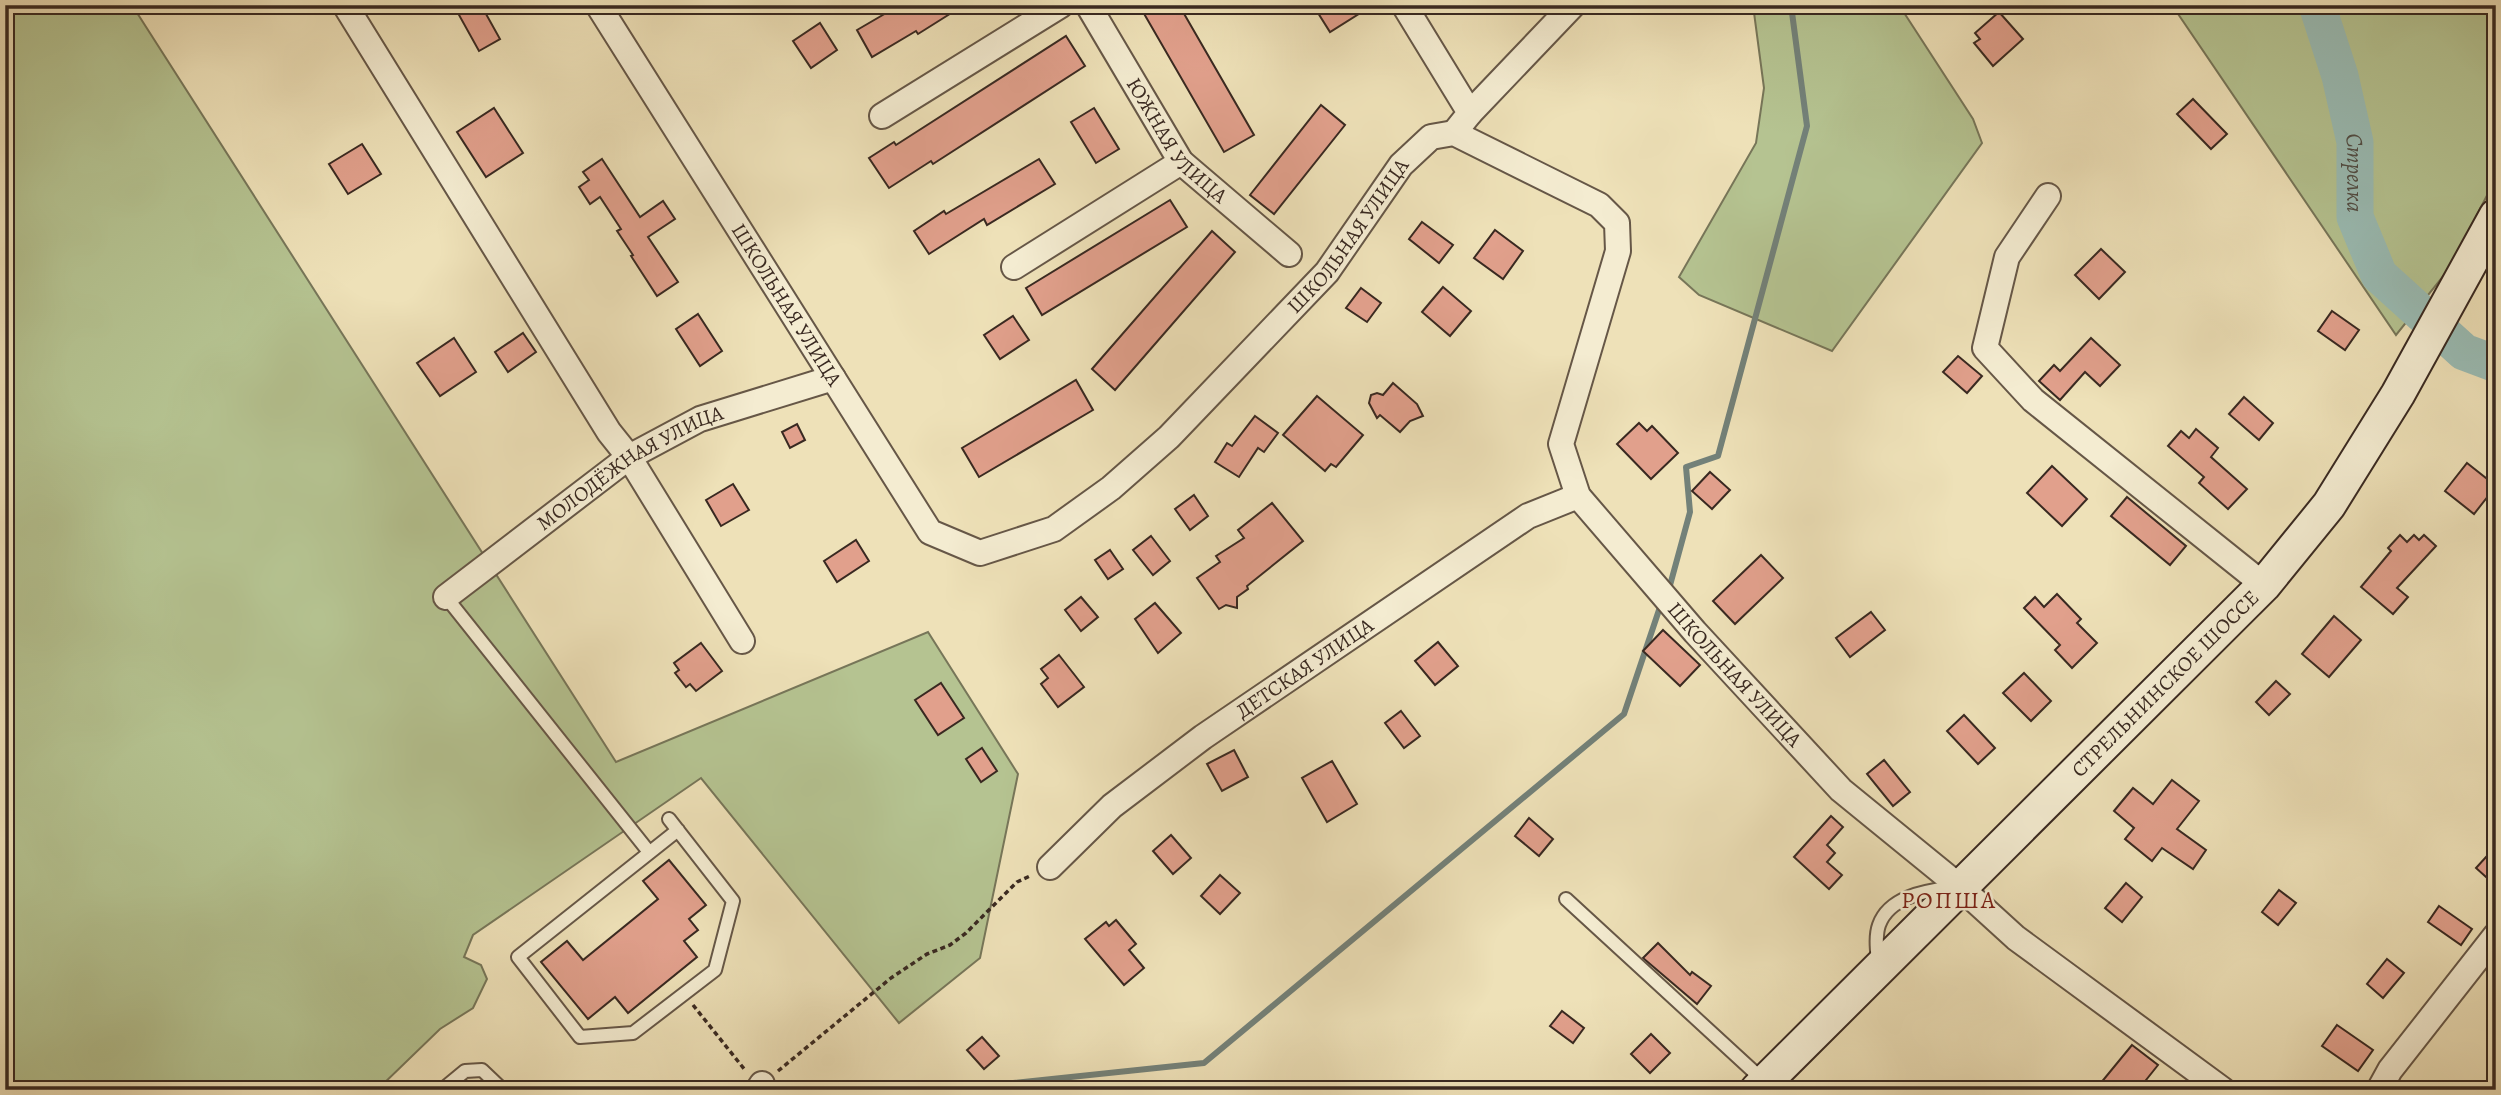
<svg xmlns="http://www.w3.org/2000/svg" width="2501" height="1095" viewBox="0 0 2501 1095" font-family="Alegreya,serif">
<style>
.green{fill:#b5c391;stroke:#777659;stroke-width:2}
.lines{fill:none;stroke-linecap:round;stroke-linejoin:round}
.stream{stroke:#738179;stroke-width:6}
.river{stroke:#9abcb4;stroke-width:37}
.building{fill:#e1a08c;stroke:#392921;stroke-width:2}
.service-casing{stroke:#665747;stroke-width:16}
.minor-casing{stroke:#665747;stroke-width:28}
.secondary-casing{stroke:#392921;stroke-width:37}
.path{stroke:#392921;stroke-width:3.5;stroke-dasharray:5 3.5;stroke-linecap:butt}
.service{stroke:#f4ecd1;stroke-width:12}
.minor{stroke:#f4ecd1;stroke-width:24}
.secondary{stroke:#f4ecd1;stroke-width:33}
.labels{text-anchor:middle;stroke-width:5;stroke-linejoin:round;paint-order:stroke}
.street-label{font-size:21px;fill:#392921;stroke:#f4ecd1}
.water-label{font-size:23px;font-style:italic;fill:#514e46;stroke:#f4ecd1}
.quarter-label{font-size:24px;letter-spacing:2px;fill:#7a1f14;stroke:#f4ecd1}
</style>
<rect width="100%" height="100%" fill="#eee1b8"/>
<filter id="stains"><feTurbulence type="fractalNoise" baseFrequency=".00286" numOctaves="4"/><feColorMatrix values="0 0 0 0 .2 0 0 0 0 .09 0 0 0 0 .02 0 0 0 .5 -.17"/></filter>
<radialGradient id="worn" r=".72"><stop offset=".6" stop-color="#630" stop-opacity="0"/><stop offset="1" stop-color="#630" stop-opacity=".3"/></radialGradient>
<g class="green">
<polygon points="5,5 132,5 616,762 928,632 1018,774 980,958 899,1023 701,778 473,935 464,957 481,965 487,979 473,1008 440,1029 377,1090 5,1090"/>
<polygon points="1753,5 1899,5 1973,119 1982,143 1832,351 1699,295 1679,277 1756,143 1764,88"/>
<polygon points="2172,5 2496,5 2496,178 2449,269 2396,335"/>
</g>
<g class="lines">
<g class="stream">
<polyline points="1669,589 1690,512 1686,467 1718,456 1807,126 1791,5"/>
<polyline points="997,1090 1003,1084 1204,1063 1624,714 1660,607"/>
</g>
<path class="river" id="s1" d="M2317 5 2340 76 2355 142V217L2379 275 2464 352 2496 364"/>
</g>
<g class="building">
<polygon points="477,5 481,5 500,39 479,51 459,15"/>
<polygon points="900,5 964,5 918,34 916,31 872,57 857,30"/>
<polygon points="1139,5 1179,5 1254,135 1224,152"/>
<polygon points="1313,5 1373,5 1330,32"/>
<polygon points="1999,12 2023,39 1993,66 1974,43 1980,39 1975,33"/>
<polygon points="820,23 837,50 811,68 793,41"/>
<polygon points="1066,36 1085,66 933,164 931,161 889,188 869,158 894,142 896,145"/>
<polygon points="2193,99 2227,134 2211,149 2177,114"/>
<polygon points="1321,105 1345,125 1274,214 1250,195"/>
<polygon points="494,108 523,153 486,177 457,132"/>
<polygon points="1094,108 1119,149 1096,163 1071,122"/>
<polygon points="362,144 381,174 348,194 329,164"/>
<polygon points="602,159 640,217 663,201 675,219 648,237 678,282 657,296 631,256 633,255 617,231 621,229 600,197 590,204 579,187 589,180 583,172"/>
<polygon points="1039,159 1055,184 987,225 984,219 929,254 914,231 944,211 946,214"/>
<polygon points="1170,200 1187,227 1042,315 1026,288"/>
<polygon points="1422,222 1453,245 1439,263 1409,239"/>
<polygon points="1495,230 1523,251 1503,279 1474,258"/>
<polygon points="1212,231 1235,252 1115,390 1092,369"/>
<polygon points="2101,249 2125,272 2099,299 2075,275"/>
<polygon points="1443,287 1471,311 1450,336 1422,312"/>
<polygon points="1361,288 1381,303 1367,322 1346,308"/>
<polygon points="2332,311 2359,330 2345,350 2318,331"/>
<polygon points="698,314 722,351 700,366 676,329"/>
<polygon points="1013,316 1029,340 1000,359 984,335"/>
<polygon points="523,333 536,352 508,372 495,352"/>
<polygon points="454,338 476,372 440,396 417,363"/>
<polygon points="2091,338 2120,365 2100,386 2085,372 2060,400 2039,381 2054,365 2060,371"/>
<polygon points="1958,356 1982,376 1967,393 1943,372"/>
<polygon points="1076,380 1093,410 979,477 962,448"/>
<polygon points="1393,383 1417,404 1423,416 1410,421 1400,432 1380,415 1377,418 1369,403 1371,395 1377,393 1383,395"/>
<polygon points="1317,396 1363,435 1336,467 1331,464 1325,471 1283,435"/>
<polygon points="2244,397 2273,423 2259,440 2229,414"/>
<polygon points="1255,416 1278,433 1264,452 1258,448 1239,477 1215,462 1227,443 1232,446"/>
<polygon points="1639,423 1647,431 1652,426 1678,453 1651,479 1617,444"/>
<polygon points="797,424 805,440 790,448 782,432"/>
<polygon points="2196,429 2218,448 2211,457 2247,489 2228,509 2199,483 2204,477 2168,446 2181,431 2189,438"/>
<polygon points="2467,463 2496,486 2474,514 2445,491"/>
<polygon points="2052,466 2087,499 2062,526 2027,493"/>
<polygon points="1710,472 1730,490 1712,509 1692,491"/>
<polygon points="733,484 749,510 721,526 706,500"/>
<polygon points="1194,495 1208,516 1190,530 1175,509"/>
<polygon points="2127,497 2186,546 2170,565 2111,516"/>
<polygon points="1272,503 1303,541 1247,586 1248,589 1237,597 1237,608 1226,605 1219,609 1197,578 1220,562 1216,556 1244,538 1238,530"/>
<polygon points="2400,535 2407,542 2414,535 2419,540 2424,535 2436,546 2397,588 2408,597 2393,614 2361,587 2391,551 2388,548"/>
<polygon points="1151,536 1170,561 1153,575 1133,550"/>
<polygon points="856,540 869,561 837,582 824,561"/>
<polygon points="1110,550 1123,569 1108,579 1095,560"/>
<polygon points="1761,555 1783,578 1735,624 1713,601"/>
<polygon points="2057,594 2081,619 2077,623 2097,643 2072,668 2055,650 2060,645 2024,608 2035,597 2044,607"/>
<polygon points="1081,597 1098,617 1081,631 1065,610"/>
<polygon points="1155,603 1181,633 1158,653 1135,619"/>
<polygon points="1871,612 1885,630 1850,657 1836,638"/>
<polygon points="2334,616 2361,640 2329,677 2302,654"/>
<polygon points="1663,630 1700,665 1680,686 1643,651"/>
<polygon points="1438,642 1458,666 1435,685 1415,661"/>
<polygon points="701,643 722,671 696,691 690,684 686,687 675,673 679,670 674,663"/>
<polygon points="1059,655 1084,687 1058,707 1041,684 1048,678 1041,669"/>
<polygon points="2024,673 2051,701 2031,721 2003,693"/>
<polygon points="2276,681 2290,694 2269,715 2256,702"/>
<polygon points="941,683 964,718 938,735 915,700"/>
<polygon points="1401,711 1420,736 1404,748 1385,723"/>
<polygon points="1964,715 1995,748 1978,764 1947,731"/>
<polygon points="982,748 997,771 981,782 966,759"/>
<polygon points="1234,750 1248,777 1222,791 1207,764"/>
<polygon points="1884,760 1910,792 1893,806 1867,774"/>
<polygon points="1332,761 1357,804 1327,822 1302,778"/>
<polygon points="2172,780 2199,801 2177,829 2206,850 2193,869 2162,848 2152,861 2125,839 2134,828 2114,811 2133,788 2153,804"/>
<polygon points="1831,816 1843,827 1827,845 1835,853 1827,862 1842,875 1829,889 1794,857"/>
<polygon points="1529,818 1553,839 1539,856 1515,836"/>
<polygon points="1171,835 1191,858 1173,874 1153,851"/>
<polygon points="2496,846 2496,886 2476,868"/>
<polygon points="669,860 706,905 689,919 698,930 684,941 697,957 628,1013 615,997 588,1019 541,962 567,941 583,960 658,899 643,881"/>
<polygon points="1220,875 1240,893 1220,914 1201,896"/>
<polygon points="2126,883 2142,897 2122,922 2105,908"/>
<polygon points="2279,890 2296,903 2278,925 2262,912"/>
<polygon points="2439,906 2472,929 2461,945 2428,922"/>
<polygon points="1116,920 1136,944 1129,950 1144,968 1124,985 1085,939 1106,922 1109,926"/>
<polygon points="1658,943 1690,975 1692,972 1711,986 1697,1004 1643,958"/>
<polygon points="2387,959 2404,973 2383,998 2367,984"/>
<polygon points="1562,1011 1584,1028 1573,1043 1550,1026"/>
<polygon points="2337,1025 2373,1050 2358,1071 2322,1046"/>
<polygon points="1651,1034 1670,1053 1650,1073 1631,1054"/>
<polygon points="982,1037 999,1056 984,1069 967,1050"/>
<polygon points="2132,1045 2158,1065 2138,1090 2095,1090"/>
</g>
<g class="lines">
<g class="service-casing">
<g id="service">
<polyline points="446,597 649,852"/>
<polyline points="669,819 733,901 715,970 633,1033 580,1037 518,957 678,830"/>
<polyline points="1566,899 1765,1082"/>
<path d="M1878 963C1877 951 1875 936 1879 925 1889 897 1925 891 1949 888"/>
<polyline points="442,1090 465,1071 482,1070 503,1090"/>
</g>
</g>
<g class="minor-casing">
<g id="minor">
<polyline points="345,5 609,432 629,457 742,641"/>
<path id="s2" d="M598 5 930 532 980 553 1054 529 1111 488 1169 437 1327 272 1401 165 1431 137 1454 133 1599 205 1617 223 1618 251 1561 444 1578 496 1695 632 1841 790 1960 887 2016 938 2223 1090"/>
<path id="s3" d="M1088 5 1181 162 1289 254"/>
<polyline points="1404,5 1470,113 1454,133"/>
<polyline points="1470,113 1573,5"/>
<polyline points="882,116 1061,5"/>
<polyline points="2048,196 2007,257 1985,348 2033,400 2264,585"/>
<polyline points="1014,267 1181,162"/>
<path id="s4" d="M446 597 629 457 700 419 833 378"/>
<path id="s5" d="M1050 867 1112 806 1203 737 1528 516 1578 496"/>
<polyline points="758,1090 762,1084"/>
<polyline points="2379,1090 2390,1070 2496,935"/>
</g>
</g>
<g class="secondary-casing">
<g id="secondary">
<path id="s6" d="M1757 1090 2264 585 2329 505 2398 394 2496 216"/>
</g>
</g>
<g class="path">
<polyline points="693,1005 745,1070"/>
<polyline points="778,1071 891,978 927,954 950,945 966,933 1017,882 1030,876"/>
</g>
<use href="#service" class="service"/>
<use href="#minor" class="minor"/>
<use href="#secondary" class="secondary"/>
</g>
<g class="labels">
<g class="street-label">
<text dy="7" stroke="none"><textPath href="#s3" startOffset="163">ЮЖНАЯ УЛИЦА</textPath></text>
<text dy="7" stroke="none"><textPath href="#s2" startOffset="1172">ШКОЛЬНАЯ УЛИЦА</textPath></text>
<text dy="7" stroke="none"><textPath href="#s2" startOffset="354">ШКОЛЬНАЯ УЛИЦА</textPath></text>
<text dy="7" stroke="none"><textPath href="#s4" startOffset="226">МОЛОДЁЖНАЯ УЛИЦА</textPath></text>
<text dy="7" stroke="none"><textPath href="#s5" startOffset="324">ДЕТСКАЯ УЛИЦА</textPath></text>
<text dy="7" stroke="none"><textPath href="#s2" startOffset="2034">ШКОЛЬНАЯ УЛИЦА</textPath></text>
<text dy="7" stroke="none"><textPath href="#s6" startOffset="576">СТРЕЛЬНИНСКОЕ ШОССЕ</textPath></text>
</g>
<g class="water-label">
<text dy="8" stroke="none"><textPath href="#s1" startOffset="173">Стрелка</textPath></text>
</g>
<g class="quarter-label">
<text x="1949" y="908">РОПША</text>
</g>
</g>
<rect width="2501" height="1095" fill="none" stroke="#eee1b8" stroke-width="28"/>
<rect x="7" y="7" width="2487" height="1081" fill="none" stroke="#392921" stroke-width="3.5"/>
<rect x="14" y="14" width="2473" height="1067" fill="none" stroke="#392921" stroke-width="2"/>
<rect width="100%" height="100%" filter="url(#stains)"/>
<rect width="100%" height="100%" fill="url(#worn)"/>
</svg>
